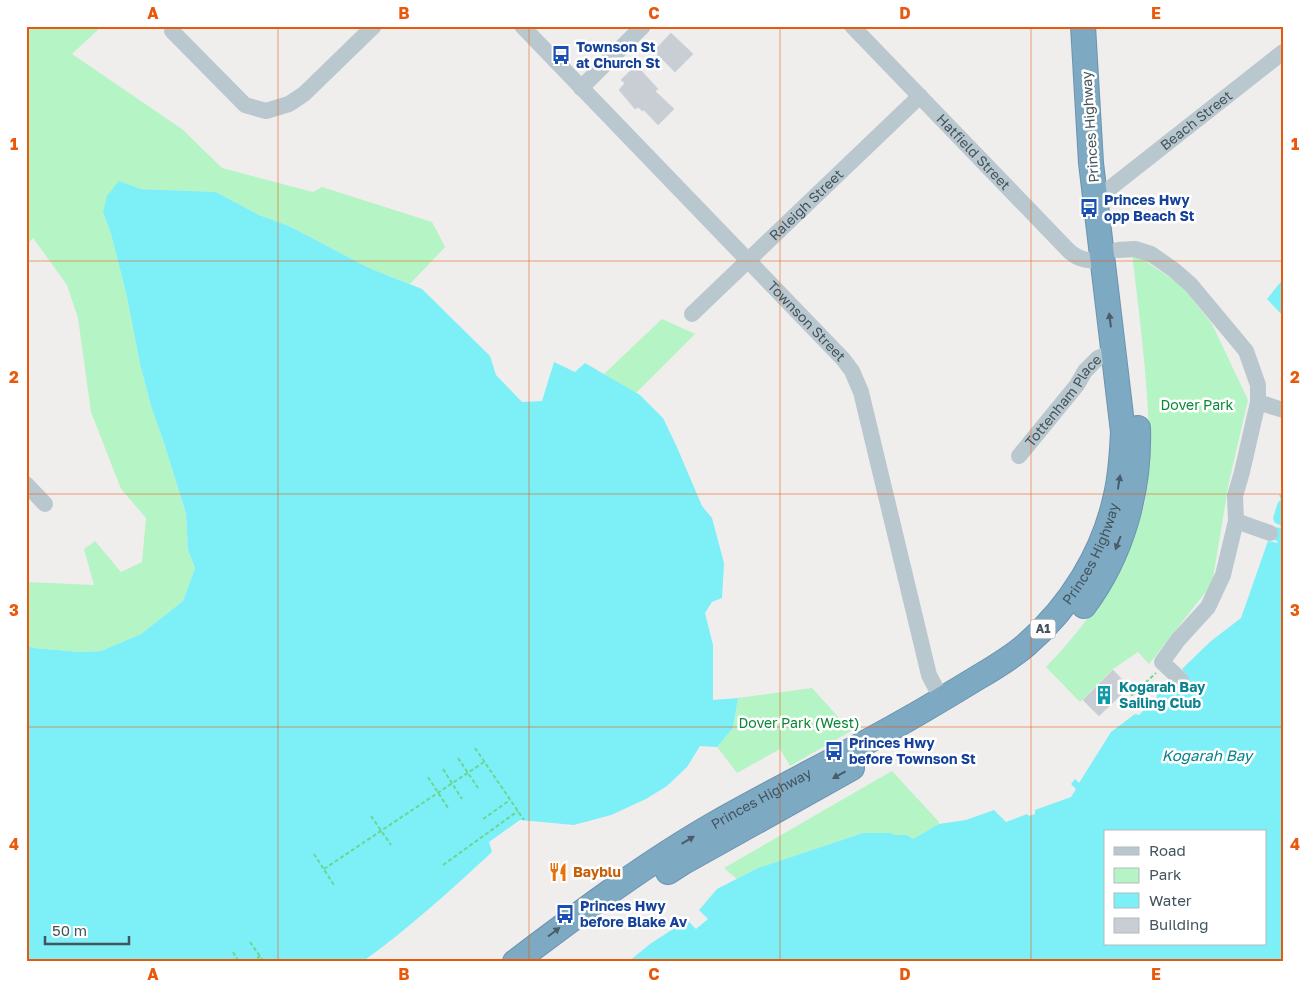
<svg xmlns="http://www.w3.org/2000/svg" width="1309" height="988" viewBox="0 0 1309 988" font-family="'Golos Text',sans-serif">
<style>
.green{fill:#b5f4c4}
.water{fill:#7deff7;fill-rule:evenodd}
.building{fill:#c8ced3;stroke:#d0d4da}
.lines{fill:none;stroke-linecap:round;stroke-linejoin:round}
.highway-casing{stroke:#6a94af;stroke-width:26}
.path{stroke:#69d691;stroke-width:2;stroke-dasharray:4 2.5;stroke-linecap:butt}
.minor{stroke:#b9c8cf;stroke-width:16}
.highway{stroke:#7ea9c3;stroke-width:24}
.oneway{fill:#495c67}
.grid{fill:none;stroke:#e8590c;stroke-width:1;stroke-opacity:0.55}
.labels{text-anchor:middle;stroke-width:5;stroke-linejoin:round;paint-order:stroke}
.shield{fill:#fff;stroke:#7b878e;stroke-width:1}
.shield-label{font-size:12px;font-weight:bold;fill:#43545d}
.transit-label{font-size:14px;font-weight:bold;fill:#164399;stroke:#fff;text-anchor:start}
.street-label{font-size:14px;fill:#43545d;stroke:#fff}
.park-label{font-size:14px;fill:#0b8737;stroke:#fff}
.culture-label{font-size:14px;font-weight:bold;fill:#0d838f;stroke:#fff;text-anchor:start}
.food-label{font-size:14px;font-weight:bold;fill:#c56008;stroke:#fff;text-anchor:start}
.water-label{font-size:15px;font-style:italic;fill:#04828a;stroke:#fff}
.neatline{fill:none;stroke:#e8590c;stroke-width:2}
.grid-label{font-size:16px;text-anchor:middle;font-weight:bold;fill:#e8590c}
</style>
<rect width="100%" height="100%" fill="#f0eded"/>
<g class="green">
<polygon points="26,26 102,26 72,54 182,129 222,168 313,192 322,187 432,222 445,247 410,284 369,268 289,226 259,215 216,192 140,189 103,212 111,234 127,297 140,364 151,406 164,443 186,515 188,550 195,568 183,601 141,634 101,651 81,652 33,648 26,645 26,582 94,585 84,549 95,541 121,572 142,562 146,518 121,489 91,412 78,318 67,285 33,238 26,245"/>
<path d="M1132 252 1181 285 1212 324 1248 400 1229 482 1212 584 1149 664 1138 652 1113 669 1080 702 1046 667C1089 623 1123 572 1142 513 1149 492 1149 464 1149 441 1148 378 1139 315 1132 252Z"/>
<polygon points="662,319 695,334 636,393 604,374"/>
<polygon points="812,688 851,731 790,766 780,749 737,773 717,747 733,728 738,698"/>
<polygon points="892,771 939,822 939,824 913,839 907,835 895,835 891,833 863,833 758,868 737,879 724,868"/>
</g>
<g class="water">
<path d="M119 181 140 189 216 192 259 215 289 226 369 268 422 289 490 356 496 375 522 402 542 401 554 362 575 372 585 363 640 395 663 418 676 445 702 506 712 518 724 563 722 598 712 602 705 613 713 645V700L738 698 733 728 717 747 700 746 687 767 667 786 646 799 611 815 574 825 520 820 489 842 492 852C450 891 408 929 362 962H26V645L33 648 81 652 101 651 141 634 183 601 195 568 188 550 186 514 164 443 151 406 140 364 127 297 111 234 103 212 107 196Z"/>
<polygon points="1283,279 1283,316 1267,299"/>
<path d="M1283 493V962H628L650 944 687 920 696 929 708 919 699 910 717 889 758 868 863 833H891L895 835H907L913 839 939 824 966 820 994 810 1006 822 1027 814 1029 816 1035 814V810L1071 797 1076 789 1071 784 1075 779 1079 783 1111 732 1135 714 1139 715 1157 698 1156 691 1167 684H1174L1186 674 1182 669 1211 641 1241 618 1268 541 1278 543 1277 541 1269 537 1273 527 1281 528 1280 525 1275 523 1273 518 1278 502 1281 500 1279 495ZM1105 832H1265V944H1105Z"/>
</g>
<g class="building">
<polygon points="671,33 693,54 675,72 654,51"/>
<polygon points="636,65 658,89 655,91 674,109 658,125 644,110 642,111 638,107 635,109 619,90 625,83 621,80"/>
<polygon points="1113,670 1129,687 1099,716 1083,700"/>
</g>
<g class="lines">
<g class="highway-casing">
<g id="highway">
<path d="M1084 606C1122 555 1140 491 1138 428"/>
<polyline points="668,872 682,863 852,768"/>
<path id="s6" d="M515 962C580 913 646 863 718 822 780 787 845 755 908 719 931 706 954 692 977 678 994 668 1011 658 1026 645 1070 607 1104 553 1116 495 1121 474 1122 453 1123 432L1091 163 1083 26"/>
</g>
</g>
<g class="path">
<polyline points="1140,688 1146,694"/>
<polyline points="1126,690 1132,695 1156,673"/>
<polyline points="475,748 524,820"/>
<polyline points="458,758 478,788"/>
<polyline points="443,769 462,799"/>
<polyline points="428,777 448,808"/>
<polyline points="371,816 391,845"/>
<polyline points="483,819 510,800"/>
<polyline points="314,854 334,885"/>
<polyline points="443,865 518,811"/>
<polyline points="324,869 484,762"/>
<polyline points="250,942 264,962"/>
<polyline points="233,952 239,962"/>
<polyline points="252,962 260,956"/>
</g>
<g class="minor">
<path id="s1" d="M522 26 843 359 852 371 861 392 929 675 942 700"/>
<path id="s2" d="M852 26 1069 251C1080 261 1090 261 1103 260"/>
<polyline points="172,31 245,105 266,111 289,104 304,94 374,26"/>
<polyline points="581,88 643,26"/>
<path id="s3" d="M1109 189 1283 52"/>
<polyline points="1118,250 1135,249 1151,254 1174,270 1191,285 1246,351 1258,385 1258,402 1242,472 1235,496 1236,521 1223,575 1208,607 1178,640 1162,662 1181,680"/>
<path id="s4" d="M692 314 920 96"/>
<polyline points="1258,402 1283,410"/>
<path id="s5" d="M1019 456 1077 385 1085 371 1098 358 1114 351"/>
<polyline points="26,484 45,504"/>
<polyline points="1236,521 1270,533"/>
</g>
<use href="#highway" class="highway"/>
</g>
<defs><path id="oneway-solid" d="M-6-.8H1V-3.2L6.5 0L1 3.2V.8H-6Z" transform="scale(1.25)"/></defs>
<g class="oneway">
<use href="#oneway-solid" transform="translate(1110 320) rotate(-97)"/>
<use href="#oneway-solid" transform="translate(1119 482) rotate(-81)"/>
<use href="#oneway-solid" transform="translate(1118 543) rotate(111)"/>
<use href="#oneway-solid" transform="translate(839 775) rotate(151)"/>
<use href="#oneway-solid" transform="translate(688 840) rotate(-31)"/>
<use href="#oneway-solid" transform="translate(554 932) rotate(-37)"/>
</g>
<path class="grid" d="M278 26V962M529 26V962M780 26V962M1031 26V962M26 261H1283M26 494H1283M26 727H1283"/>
<defs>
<g id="bus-bare" transform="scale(1.5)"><path d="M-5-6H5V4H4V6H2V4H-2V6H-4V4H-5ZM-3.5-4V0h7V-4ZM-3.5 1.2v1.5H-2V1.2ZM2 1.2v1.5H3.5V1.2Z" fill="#1a4fb4" stroke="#fff" stroke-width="2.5" paint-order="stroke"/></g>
<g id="building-bare" transform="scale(1.5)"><path d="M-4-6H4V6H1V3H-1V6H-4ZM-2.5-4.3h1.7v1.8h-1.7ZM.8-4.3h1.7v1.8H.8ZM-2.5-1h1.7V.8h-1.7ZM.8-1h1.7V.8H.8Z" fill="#0f9aa8" stroke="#fff" stroke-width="2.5" paint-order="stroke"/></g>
<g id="restaurant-bare" transform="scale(1.5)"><path d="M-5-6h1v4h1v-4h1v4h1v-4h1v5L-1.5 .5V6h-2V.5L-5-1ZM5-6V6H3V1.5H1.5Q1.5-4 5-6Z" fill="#e8710a" stroke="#fff" stroke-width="2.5" paint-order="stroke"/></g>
</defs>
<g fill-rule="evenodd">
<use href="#bus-bare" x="561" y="55"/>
<use href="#bus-bare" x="1089" y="208"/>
<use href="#building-bare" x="1104" y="695"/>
<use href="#bus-bare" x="834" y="751"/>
<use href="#restaurant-bare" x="558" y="872"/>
<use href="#bus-bare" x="565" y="914"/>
</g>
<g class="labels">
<rect class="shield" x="1030.5" y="619.5" width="25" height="19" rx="4"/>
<g class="shield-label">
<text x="1043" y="633">A1</text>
</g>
<g class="transit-label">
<text x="576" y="52">Townson St<tspan x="576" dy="16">at Church St</tspan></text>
<text x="1104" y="205">Princes Hwy<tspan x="1104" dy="16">opp Beach St</tspan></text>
<text x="849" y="748">Princes Hwy<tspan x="849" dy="16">before Townson St</tspan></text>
<text x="580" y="911">Princes Hwy<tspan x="580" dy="16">before Blake Av</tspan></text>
</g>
<g class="street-label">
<text dy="5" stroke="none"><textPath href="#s3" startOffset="111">Beach Street</textPath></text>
<text transform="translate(1090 127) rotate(-94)" y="5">Princes Highway</text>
<text dy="5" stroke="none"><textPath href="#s2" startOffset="175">Hatfield Street</textPath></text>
<text dy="5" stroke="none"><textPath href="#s4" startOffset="158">Raleigh Street</textPath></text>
<text dy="5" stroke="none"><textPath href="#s1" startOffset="410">Townson Street</textPath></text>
<text dy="5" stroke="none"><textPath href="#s5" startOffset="71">Tottenham Place</textPath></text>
<text dy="5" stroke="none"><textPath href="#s6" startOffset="716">Princes Highway</textPath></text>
<text dy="5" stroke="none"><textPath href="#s6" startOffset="296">Princes Highway</textPath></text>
</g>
<g class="park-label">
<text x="1197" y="410">Dover Park</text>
<text x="799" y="728">Dover Park (West)</text>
</g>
<g class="culture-label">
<text x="1119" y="692">Kogarah Bay<tspan x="1119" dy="16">Sailing Club</tspan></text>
</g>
<g class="food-label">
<text x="573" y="877">Bayblu</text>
</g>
<g class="water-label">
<text x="1207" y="761">Kogarah Bay</text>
</g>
</g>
<rect width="1309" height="988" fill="none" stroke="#ffffff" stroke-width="55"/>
<rect x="1104" y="830" width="162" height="115" fill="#ffffff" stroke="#b4bbbe"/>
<rect x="1114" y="847" width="25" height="8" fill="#b9c8cf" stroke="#b4bbbe"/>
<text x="1149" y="856" font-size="15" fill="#43545d">Road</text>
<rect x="1114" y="868" width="25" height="15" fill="#b5f4c4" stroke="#b4bbbe"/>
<text x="1149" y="880" font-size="15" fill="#43545d">Park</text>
<rect x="1114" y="893" width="25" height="15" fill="#7deff7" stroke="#b4bbbe"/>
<text x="1149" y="906" font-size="15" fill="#43545d">Water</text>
<rect x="1114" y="918" width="25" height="15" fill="#c8ced3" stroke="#b4bbbe"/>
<text x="1149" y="930" font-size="15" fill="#43545d">Building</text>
<path d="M45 936v8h84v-8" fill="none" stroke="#43545d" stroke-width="2.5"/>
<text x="52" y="936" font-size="15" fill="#43545d" stroke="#ffffff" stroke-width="4" paint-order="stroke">50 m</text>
<rect x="28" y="28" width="1254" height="932" class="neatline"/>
<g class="grid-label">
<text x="153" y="19">A</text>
<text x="404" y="19">B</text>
<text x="654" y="19">C</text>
<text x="905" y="19">D</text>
<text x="1156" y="19">E</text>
<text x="14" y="150">1</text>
<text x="1295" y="150">1</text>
<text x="14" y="383">2</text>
<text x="1295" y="383">2</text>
<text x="14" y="616">3</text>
<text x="1295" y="616">3</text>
<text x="14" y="850">4</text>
<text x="1295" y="850">4</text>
<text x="153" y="980">A</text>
<text x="404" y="980">B</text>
<text x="654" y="980">C</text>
<text x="905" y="980">D</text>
<text x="1156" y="980">E</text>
</g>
</svg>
